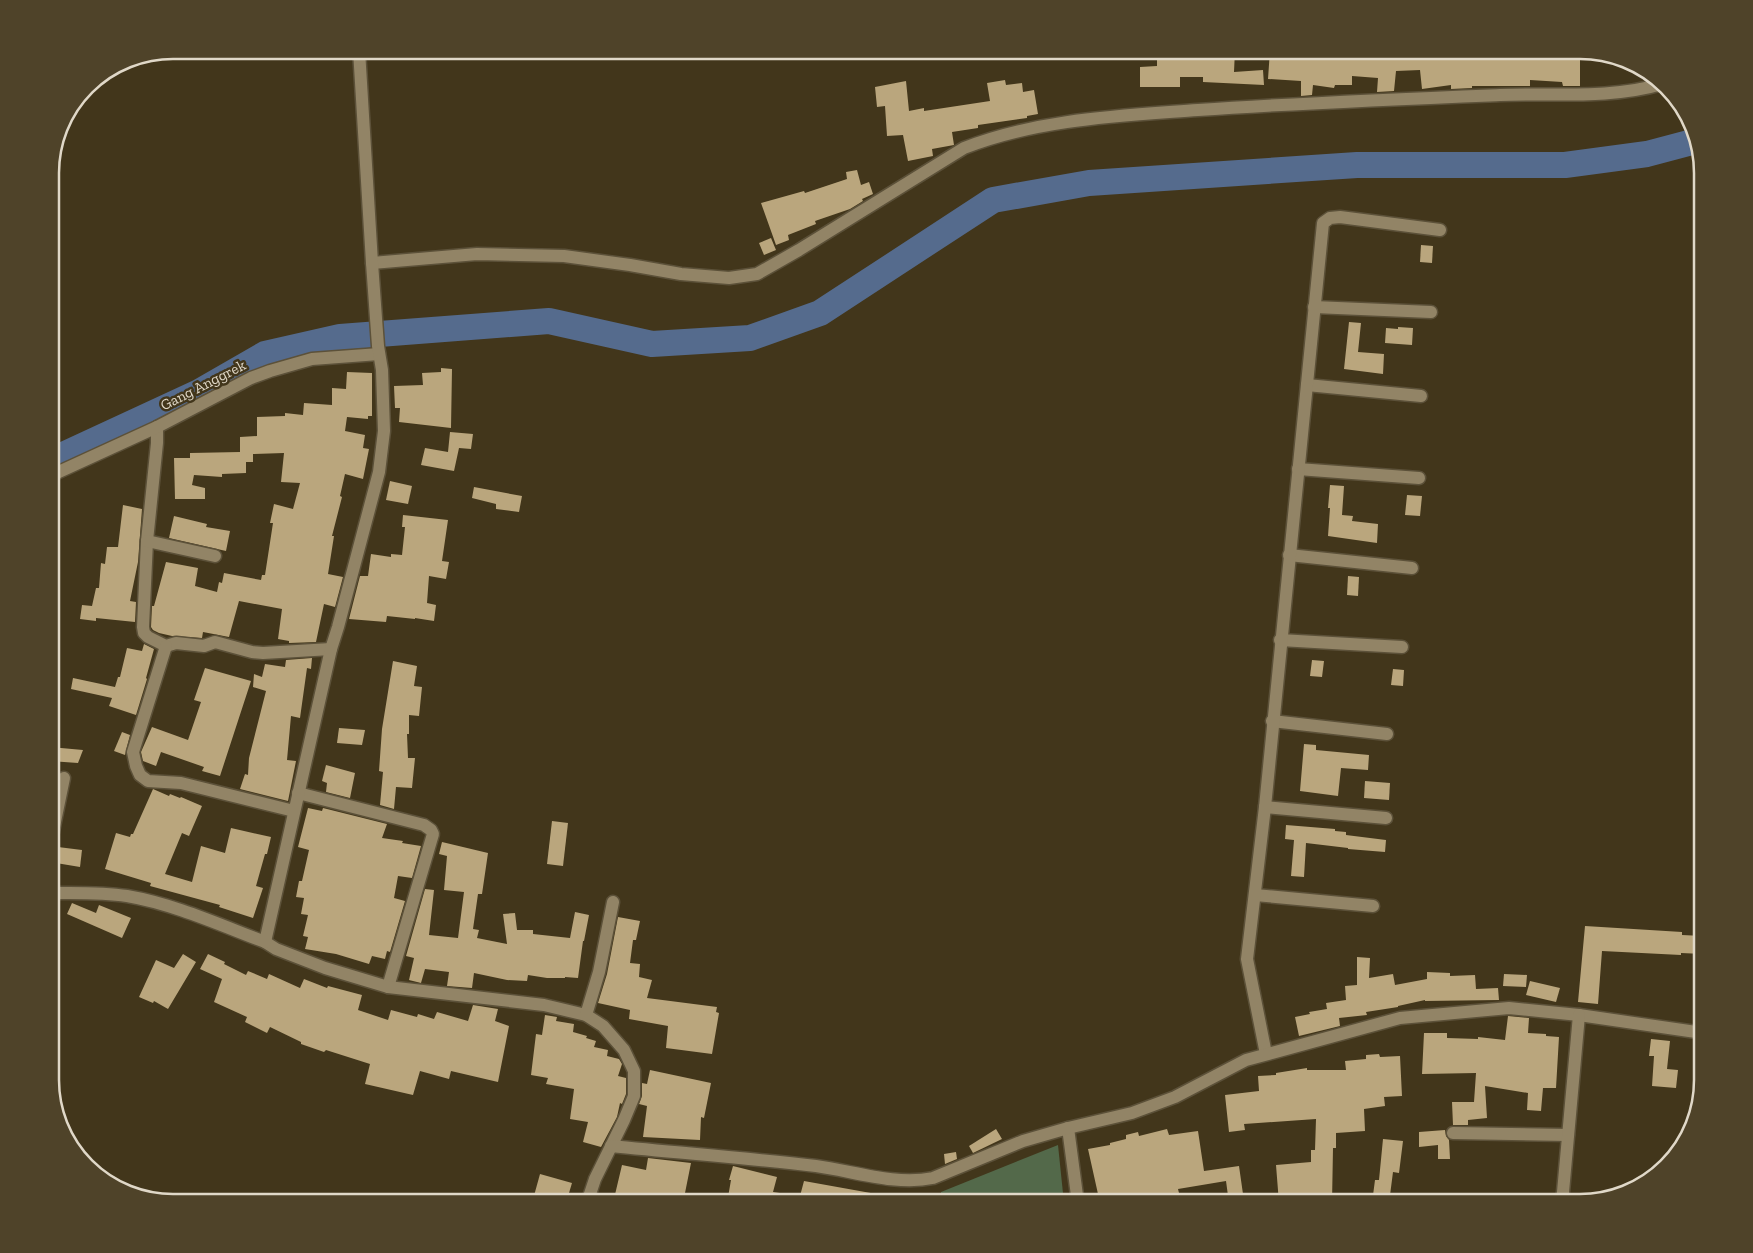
<svg xmlns="http://www.w3.org/2000/svg" width="1753" height="1253" viewBox="0 0 1753 1253" font-family="'Zilla Slab',serif">
<style>
.green{fill:#53694a}
.lines{fill:none;stroke-linecap:round;stroke-linejoin:round}
.river{stroke:#556b8d;stroke-width:26}
.building{fill:#baa67d}
.minor-casing{stroke:#5c5139;stroke-width:15}
.minor{stroke:#928466;stroke-width:12}
.labels{text-anchor:middle;stroke-width:5;stroke-linejoin:round;paint-order:stroke}
.street-label{font-size:15px;fill:#e0d8c8;stroke:#42361b}
.rim{fill:none;stroke:#e0d8c8;stroke-width:2.5}
</style>
<rect width="100%" height="100%" fill="#42361b"/>
<polygon class="green" points="1058,1145 1064,1203 941,1203 941,1192"/>
<g class="lines">
<polyline class="river" points="50,461 199,392 265,354 340,337 549,321 652,344 750,338 820,313 993,200 1089,183 1357,165 1565,165 1647,154 1696,141"/>
</g>
<g class="building">
<polygon points="1157,50 1235,50 1234,72 1263,70 1264,85 1203,82 1203,77 1180,77 1180,87 1140,87 1140,67 1157,66"/>
<polygon points="1270,50 1314,50 1314,53 1368,53 1368,50 1510,50 1552,55 1552,53 1580,52 1580,86 1563,86 1562,82 1530,80 1530,86 1472,86 1472,88 1451,89 1451,85 1422,89 1420,70 1396,71 1394,91 1377,92 1378,78 1352,76 1352,85 1335,85 1334,88 1313,85 1312,95 1301,96 1301,81 1268,79"/>
<polygon points="1005,80 1006,85 1022,83 1023,92 1034,90 1038,114 1027,116 1027,118 978,125 978,128 952,132 954,145 932,149 933,156 908,161 903,135 887,136 885,106 877,107 875,87 906,81 909,111 924,108 924,111 990,101 987,83"/>
<polygon points="857,170 861,185 869,182 873,194 862,199 863,201 850,209 815,221 816,224 788,235 789,240 776,245 761,203 804,191 805,193 847,179 846,172"/>
<polygon points="771,238 776,250 764,255 759,243"/>
<polygon points="1421,245 1433,246 1432,263 1420,262"/>
<polygon points="1349,322 1361,323 1358,352 1384,354 1383,374 1344,369"/>
<polygon points="1398,327 1413,328 1412,345 1385,343 1386,328 1398,329"/>
<polygon points="441,368 452,369 451,428 399,422 400,408 395,408 394,386 423,385 422,373 441,372"/>
<polygon points="347,372 372,373 372,416 368,416 368,419 347,417 345,431 365,435 363,448 369,449 363,479 345,474 340,496 342,497 332,536 334,536 328,574 343,577 335,607 324,604 316,642 289,643 289,641 278,639 282,609 239,601 229,637 203,632 202,638 172,636 159,633 153,630 151,627 152,606 154,606 166,562 198,568 195,586 217,592 219,582 222,583 224,573 261,580 262,575 265,575 273,523 270,523 274,504 293,509 300,483 281,482 284,453 253,454 253,462 246,462 246,473 222,474 222,477 194,475 192,485 205,488 205,499 175,499 174,458 190,458 190,453 240,452 240,437 257,436 257,417 285,416 285,413 303,415 304,403 332,405 332,388 346,389"/>
<polygon points="450,432 473,434 471,449 459,448 454,471 421,465 425,448 448,452"/>
<polygon points="390,481 412,486 408,504 386,500"/>
<polygon points="1330,485 1344,486 1342,515 1353,516 1352,521 1378,524 1377,543 1328,536 1330,508 1328,508"/>
<polygon points="474,487 522,496 519,512 496,509 496,504 472,498"/>
<polygon points="1407,495 1422,496 1420,516 1405,515"/>
<polygon points="123,505 142,509 138,562 130,601 136,602 135,622 96,618 96,621 80,619 82,605 92,606 96,588 99,588 101,563 105,564 107,547 118,547"/>
<polygon points="403,515 448,520 442,561 449,562 446,579 429,576 427,603 436,605 434,621 415,618 415,619 387,616 386,622 349,619 360,576 368,576 371,554 391,557 391,554 402,555 405,527 402,527"/>
<polygon points="174,516 207,524 206,527 230,531 226,551 169,538"/>
<polygon points="1348,576 1359,577 1358,596 1347,595"/>
<polygon points="144,644 154,649 146,678 147,679 136,715 109,706 112,698 71,689 73,678 115,687 118,677 120,677 127,648 142,651"/>
<polygon points="312,658 311,669 307,668 300,718 291,716 287,760 296,761 288,801 240,789 245,774 248,775 249,758 266,691 253,687 254,674 262,677 265,664 285,667 286,660"/>
<polygon points="1312,660 1324,661 1322,677 1310,676"/>
<polygon points="393,661 417,666 414,686 422,687 419,716 409,715 409,734 407,734 408,758 415,758 412,788 396,787 394,809 380,805 383,772 379,771 382,729"/>
<polygon points="205,668 251,681 220,776 202,771 204,767 161,752 156,766 143,761 141,752 152,727 188,740 201,702 194,700"/>
<polygon points="1393,669 1404,670 1403,686 1391,685"/>
<polygon points="339,728 365,730 362,745 337,743"/>
<polygon points="122,732 130,735 125,755 114,751"/>
<polygon points="1304,744 1316,745 1316,750 1369,755 1368,770 1341,768 1338,796 1300,791"/>
<polygon points="50,747 83,750 78,763 50,761"/>
<polygon points="326,765 355,773 350,798 326,792 327,783 322,781"/>
<polygon points="1365,781 1390,783 1389,800 1364,798"/>
<polygon points="153,789 169,796 170,794 180,798 181,797 202,806 189,836 182,833 165,874 192,882 201,846 225,853 231,828 271,837 267,854 265,854 256,886 263,888 253,918 219,907 220,905 150,886 151,883 105,869 116,833 130,837 131,834 133,834"/>
<polygon points="308,808 322,811 323,808 387,824 382,838 403,841 402,843 421,846 412,878 398,876 394,898 405,901 390,952 387,951 385,959 372,956 369,964 336,954 305,949 308,937 303,936 308,915 301,914 304,898 296,897 299,881 302,881 309,850 298,847"/>
<polygon points="552,821 568,823 563,866 547,864"/>
<polygon points="1286,825 1335,829 1335,831 1346,832 1346,835 1386,840 1385,852 1348,849 1348,848 1306,843 1304,877 1291,876 1294,840 1285,839"/>
<polygon points="442,842 488,853 482,894 478,894 473,929 479,930 477,938 507,944 503,914 515,913 517,930 533,930 533,934 570,938 575,912 589,915 584,941 583,941 578,978 565,977 565,978 547,978 528,975 527,981 507,980 474,973 472,988 447,986 449,972 425,969 421,983 409,980 414,958 406,956 425,889 434,890 429,935 458,938 464,892 444,890 447,856 439,854"/>
<polygon points="58,847 82,850 80,867 56,863"/>
<polygon points="72,903 96,913 99,905 131,918 122,938 67,914"/>
<polygon points="618,917 640,921 636,940 633,940 630,963 640,964 639,977 652,980 647,998 717,1007 716,1012 719,1013 712,1054 666,1048 668,1026 629,1019 630,1010 598,1003 607,974"/>
<polygon points="1585,926 1682,932 1682,935 1703,936 1703,954 1681,953 1681,955 1602,951 1598,1004 1578,1002"/>
<polygon points="183,954 196,962 168,1009 154,1001 153,1003 139,997 156,960 174,968"/>
<polygon points="208,954 225,962 224,964 246,975 248,971 267,979 269,974 300,988 304,979 327,988 328,986 362,995 358,1010 388,1020 391,1010 417,1017 418,1014 434,1019 437,1012 468,1021 473,1005 498,1009 495,1021 509,1026 498,1082 451,1071 449,1079 420,1071 413,1095 365,1084 370,1064 326,1050 324,1052 301,1044 301,1042 270,1027 267,1033 245,1022 247,1017 214,1002 222,979 200,969"/>
<polygon points="1357,957 1370,958 1369,978 1393,974 1395,985 1427,979 1427,972 1450,973 1450,976 1475,975 1476,989 1498,988 1499,1000 1425,1001 1425,1000 1398,1006 1398,1007 1366,1012 1367,1015 1339,1018 1340,1026 1299,1036 1295,1017 1310,1014 1309,1012 1327,1009 1326,1003 1346,1000 1345,986 1357,985"/>
<polygon points="1504,974 1527,975 1526,987 1503,986"/>
<polygon points="1530,981 1560,988 1556,1002 1526,995"/>
<polygon points="545,1015 557,1017 556,1021 574,1024 573,1032 587,1036 586,1038 596,1041 594,1047 608,1050 607,1056 619,1059 622,1064 618,1076 626,1078 626,1094 622,1104 620,1103 617,1117 601,1147 583,1142 588,1122 570,1119 574,1089 546,1084 548,1078 531,1075 536,1034 542,1035"/>
<polygon points="1508,1016 1529,1018 1528,1033 1546,1034 1546,1036 1559,1037 1556,1088 1543,1088 1541,1111 1527,1110 1528,1093 1485,1086 1487,1118 1468,1120 1468,1125 1453,1125 1452,1102 1474,1102 1476,1073 1422,1074 1424,1033 1447,1033 1447,1038 1478,1039 1478,1037 1505,1040"/>
<polygon points="1651,1039 1670,1041 1667,1069 1678,1070 1676,1088 1652,1086 1654,1056 1649,1056"/>
<polygon points="1379,1054 1380,1057 1400,1056 1402,1096 1384,1097 1385,1106 1364,1109 1365,1131 1336,1133 1336,1148 1333,1148 1332,1203 1279,1203 1276,1165 1311,1162 1311,1150 1315,1150 1316,1119 1244,1124 1245,1130 1229,1132 1225,1095 1259,1091 1258,1076 1276,1075 1276,1073 1307,1068 1307,1070 1346,1070 1345,1061 1366,1059 1366,1055"/>
<polygon points="650,1070 711,1083 704,1118 701,1117 700,1140 643,1137 647,1106 639,1104 642,1096 642,1083 647,1084"/>
<polygon points="996,1129 1002,1139 973,1153 969,1146"/>
<polygon points="1167,1129 1169,1135 1198,1131 1204,1171 1239,1166 1244,1201 1229,1203 1226,1181 1178,1189 1179,1193 1144,1203 1100,1203 1088,1149 1110,1145 1110,1143 1126,1139 1126,1135 1138,1132 1139,1136"/>
<polygon points="1445,1130 1446,1136 1449,1140 1450,1159 1438,1159 1438,1145 1419,1147 1419,1132"/>
<polygon points="1383,1139 1403,1141 1399,1173 1393,1172 1389,1203 1372,1203 1375,1180 1379,1180"/>
<polygon points="956,1152 957,1159 945,1164 944,1154"/>
<polygon points="648,1158 691,1163 683,1203 613,1203 622,1165 646,1170"/>
<polygon points="733,1166 777,1177 773,1192 800,1196 804,1181 893,1197 892,1203 848,1203 831,1200 830,1203 727,1203 731,1180 729,1180"/>
<polygon points="540,1174 572,1183 566,1203 532,1203"/>
</g>
<g class="lines">
<g class="minor-casing">
<g id="minor">
<path d="M372 263 477 254 564 256 630 265 681 274 729 278 757 274 799 250 964 148C1038 119 1119 116 1198 110 1299 103 1400 99 1500 95 1554 93 1611 99 1662 84"/>
<polyline points="1314,307 1431,312"/>
<polyline points="1307,385 1421,396"/>
<polyline points="157,427 157,443 147,541 143,627 144,633 148,637 166,646 176,643 204,646 215,642 252,652 263,653 331,649"/>
<polyline points="1298,469 1419,478"/>
<polyline points="50,476 157,427 251,378 270,371 312,359 379,354"/>
<polyline points="147,541 215,556"/>
<polyline points="1289,555 1412,568"/>
<polyline points="1280,640 1402,647"/>
<polyline points="166,646 133,752 136,766 140,775 148,781 181,783 294,811"/>
<polyline points="1272,721 1387,734"/>
<polyline points="298,793 424,825 431,830 433,834 388,987"/>
<polyline points="1265,807 1386,818"/>
<polyline points="50,846 64,778"/>
<path d="M50 893C76 893 101 892 127 896 174 904 220 925 265 942L276 949 325 968 388 987 544 1005 586 1015 603 1026 624 1050 634 1071V1096L624 1120 595 1179 587 1203"/>
<polyline points="1255,895 1373,906"/>
<polyline points="265,942 331,649 338,627 379,472 384,431 382,370 378,346 372,263 359,50"/>
<polyline points="586,1015 599,972 613,902"/>
<polyline points="1266,1054 1247,959 1265,807 1323,223 1330,218 1340,217 1440,230"/>
<polyline points="1068,1128 1078,1203"/>
<polyline points="1453,1133 1568,1135"/>
<path d="M611 1146C679 1153 748 1158 816 1166 853 1171 896 1186 933 1178L1023 1141 1068 1128 1132 1113 1175 1097 1246 1060 1400 1018 1509 1008 1579 1015 1703 1033"/>
<polyline points="1562,1203 1579,1015"/>
</g>
</g>
<use href="#minor" class="minor"/>
</g>
<g class="labels">
<g class="street-label">
<text transform="translate(203 385) rotate(-27)" y="5">Gang Anggrek</text>
</g>
</g>
<path d="M0 0H1753V1253H0ZM173 59H1580A114 114 0 0 1 1694 173V1080A114 114 0 0 1 1580 1194H173A114 114 0 0 1 59 1080V173A114 114 0 0 1 173 59Z" fill="#4f4329" fill-rule="evenodd"/>
<path class="rim" d="M173 59H1580A114 114 0 0 1 1694 173V1080A114 114 0 0 1 1580 1194H173A114 114 0 0 1 59 1080V173A114 114 0 0 1 173 59Z"/>
</svg>
